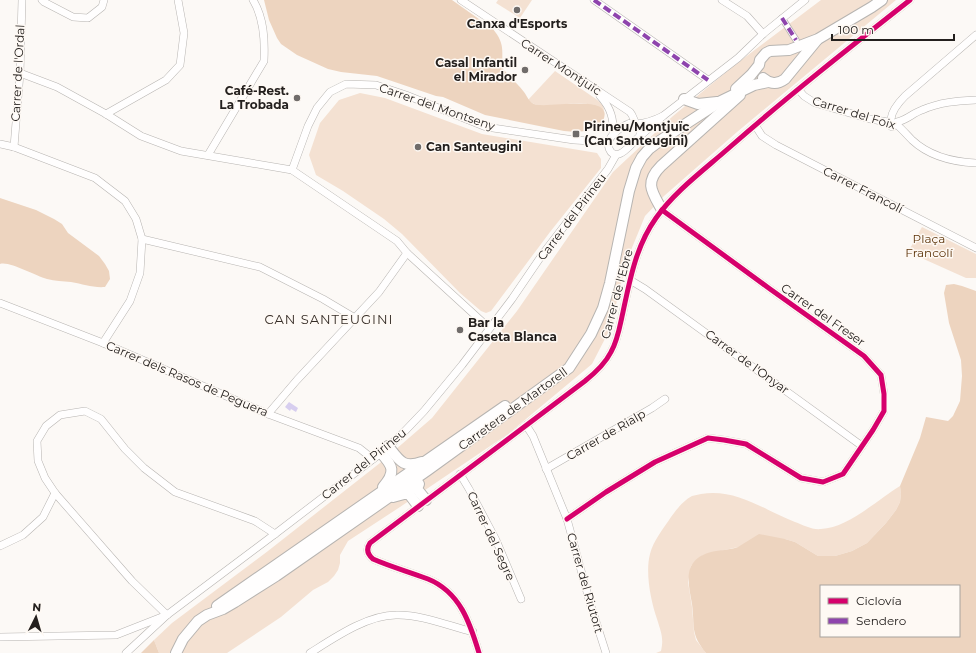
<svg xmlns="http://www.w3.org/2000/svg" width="976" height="653" viewBox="0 0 976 653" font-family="Montserrat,sans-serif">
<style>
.green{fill:#f4e1d2}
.forest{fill:#edd4bf;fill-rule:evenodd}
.water{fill:#d7ceef}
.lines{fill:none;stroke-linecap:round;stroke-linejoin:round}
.pedestrian-casing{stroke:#b7b4b1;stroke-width:7}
.minor-casing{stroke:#b7b4b1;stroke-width:8}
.secondary-casing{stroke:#b7b4b1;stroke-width:12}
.pedestrian{stroke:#fffefe;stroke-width:5.5}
.minor{stroke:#fffefe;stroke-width:7}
.secondary{stroke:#fffefe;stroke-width:10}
.quiet{stroke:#8e44ad;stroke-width:4;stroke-dasharray:8 4;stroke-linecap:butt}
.cycleway-casing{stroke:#fef9f4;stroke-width:8}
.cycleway{stroke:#d6006c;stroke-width:5}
.poi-dot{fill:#706c6a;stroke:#fef9f4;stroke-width:1.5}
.labels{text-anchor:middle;stroke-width:3;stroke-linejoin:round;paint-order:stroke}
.poi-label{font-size:12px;font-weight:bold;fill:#24201e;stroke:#fef9f4;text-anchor:start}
.street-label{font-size:12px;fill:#24201e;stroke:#fef9f4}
.park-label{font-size:12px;fill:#5e360c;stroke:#fef9f4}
.neighbourhood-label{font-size:13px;letter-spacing:1px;fill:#362e28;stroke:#fef9f4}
</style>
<rect width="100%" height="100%" fill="#fcf9f6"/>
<g class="green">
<polygon points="498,0 532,0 520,18 496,3"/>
<polygon points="821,0 896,0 737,132 664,196 645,216 627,260 610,329 592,364 508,434 400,507 348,541 340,555 340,563 338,570 334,576 328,582 313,590 281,617 227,653 159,653 154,640 172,623 268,551 380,463 432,418 517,311 613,172 673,116 736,64"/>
<path d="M555 71 596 99 603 105 605 116 603 110C596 108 588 103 581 103 564 102 543 113 528 100Z"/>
<polygon points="360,93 385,98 482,134 597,153 601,159 601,168 550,232 491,311 486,313 481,311 460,293 402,234 384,219 343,191 316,175 309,155 320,123 339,100"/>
<polygon points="922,227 976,254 976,278 966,278 908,252"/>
<path d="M900 486 901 494 900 502 896 510 886 523 867 543 852 551 835 556H818L795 542 785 539 738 547 703 555 691 566 688 582 692 607 694 632 696 640 706 653H656L661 651C664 638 661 632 657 619 651 601 645 573 650 554 653 541 664 528 671 517 676 510 684 500 692 496 695 495 698 495 701 494 736 488 764 510 795 522 803 525 812 530 821 529 848 528 877 500 900 486Z"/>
</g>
<g class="forest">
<path d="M264 0H452L493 29C506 45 501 51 503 69 510 77 518 84 524 92 527 96 529 102 534 104 547 110 626 89 599 128L585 131 576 132 564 131 485 115 443 97 436 96 377 76 341 72 328 69 297 55 281 44 277 38 269 20Z"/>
<path d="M0 198 36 210 54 219 62 224 68 233 99 256 105 264 109 271 110 279 105 287C93 288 83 284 71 282 63 281 55 281 47 279 35 276 10 261 0 264Z"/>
<path d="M954 284 962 286 976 291V653H706C690 633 695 627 692 604 688 582 682 560 711 552 720 550 730 550 738 547 745 543 752 538 759 534L785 539 795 542 818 556H835L852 551 867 543 886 523 896 510 900 502 901 494 900 486 920 438 926 417 948 421 953 416 960 401 962 376 961 360 949 323 944 293 946 285ZM821 586H959V636H821Z"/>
<polygon points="154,640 159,653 141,653"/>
</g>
<polygon class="water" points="289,402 298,408 296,412 291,409 290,411 285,407"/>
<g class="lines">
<g class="pedestrian-casing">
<polyline id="pedestrian" points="782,18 796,40"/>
</g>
<g class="minor-casing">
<g id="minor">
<polyline points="42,0 44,2 73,17 88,18 102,7 104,0"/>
<path d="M461 0 630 112 632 115 636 124 640 128V136C635 140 625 153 619 154 609 157 606 144 611 137 614 133 622 126 628 124 631 122 633 124 637 124 646 123 655 120 663 116"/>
<polyline points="594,0 708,80"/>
<polyline points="722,0 747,16 763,34"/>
<polyline points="20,73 57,87 106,114 141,136 181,151 292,170 397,241 407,253 489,328"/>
<polyline points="798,89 804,96 815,103 870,119 888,122 889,125 892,127 896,124"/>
<path d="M600 96C611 108 614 119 613 135"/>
<polyline points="106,114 166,80 180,65 184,33 178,0"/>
<path d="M891 119C892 110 899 102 905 96L976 35"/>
<path d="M897 122C907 120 913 113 922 110 940 102 957 101 976 100"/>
<path d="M896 124C902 129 907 135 912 140 929 156 954 162 976 163"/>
<polyline points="755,125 762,136 776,145 976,248"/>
<polyline points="640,136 663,116 738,58 763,34 805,0"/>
<polyline points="0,144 14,147 95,178 125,201 136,219 142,239 140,273 130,301 103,343"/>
<polyline points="14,147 20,73 22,0"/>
<path d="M208 155 264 61C265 40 264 18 253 0"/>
<polyline points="292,170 308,126 317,108 330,92 346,84 376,85 406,95 486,127 574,140 609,142"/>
<polyline points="142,239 260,267 323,299 355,318"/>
<polyline points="630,280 645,289 862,446"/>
<polyline points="0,303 103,343 268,414 359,448 373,459"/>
<polyline points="268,414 297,380 379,292 407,253"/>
<polyline points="526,425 533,436 567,519 590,603 606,653"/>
<polyline points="546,469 652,408 665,399"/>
<polyline points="460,474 469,489 496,540 521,599"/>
<polyline points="567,519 606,492 655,462 708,438 724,440 746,444 801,478 823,482 843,474 873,430 884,411 884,394 881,375 864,356 770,289 662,210"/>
<polyline points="0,546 23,535 43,517 55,493"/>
<polyline points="0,637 116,635 167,615 132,581 55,493 45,478 38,461 37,441 46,426 60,415 85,411 101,419 125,449 144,468 175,492 255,521 275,534"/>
<polyline points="126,653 167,615 275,534 381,453 403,433 424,411 462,365 512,299 542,255 608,169 616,155"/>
<path d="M310 653C334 638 367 615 396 615 420 614 449 626 473 632"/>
<path d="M479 653C470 623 460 592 428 579 410 572 391 567 373 559 367 554 366 549 370 543L585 381C595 373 605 364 611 352 618 340 620 325 623 312 630 279 636 246 656 218 675 191 704 170 730 147 788 96 849 48 910 0"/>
</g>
</g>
<g class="secondary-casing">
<g id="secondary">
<path d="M763 78C770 84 777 85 785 79L817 40"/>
<polyline points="736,89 751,75 759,65 760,60 766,53 770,51 789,50 818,39 872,7 882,0"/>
<polyline points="684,99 698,104 717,102"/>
<path d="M662 210C652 192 644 183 661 166L740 95"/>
<path d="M388 446C399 460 403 469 422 462"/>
<path d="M381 453C393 466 396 472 383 487"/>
<polyline points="402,483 411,485 417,489"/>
<polyline points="419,484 417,489 426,500"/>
<polyline points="393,497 404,494 409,494 418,506"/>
<polyline points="217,606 505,406"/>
<polyline points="176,653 183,639 198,621 207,615 223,609 235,602 276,576 428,470 569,368 591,334 603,308 610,283 629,191 636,168 642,157 649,149 661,140 721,101 754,85 768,82"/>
</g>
</g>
<use href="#pedestrian" class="pedestrian"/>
<use href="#minor" class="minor"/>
<use href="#secondary" class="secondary"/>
<g class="quiet">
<polyline points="594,0 708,80"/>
<polyline points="782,18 796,40"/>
</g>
<g class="cycleway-casing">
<g id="cycleway">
<polyline points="567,519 606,492 655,462 708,438 724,440 746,444 801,478 823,482 843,474 873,430 884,411 884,394 881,375 864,356 770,289 662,210"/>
<path d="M479 653C470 623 460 592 428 579 410 572 391 567 373 559 367 554 366 549 370 543L585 381C595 373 605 364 611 352 618 340 620 325 623 312 630 279 636 246 656 218 675 191 704 170 730 147 788 96 849 48 910 0"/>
</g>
</g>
<use href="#cycleway" class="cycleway"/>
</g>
<g class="poi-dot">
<circle cx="517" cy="10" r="4"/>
<circle cx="525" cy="70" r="4"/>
<circle cx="297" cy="98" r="4"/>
<rect x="572" y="130" width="8" height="8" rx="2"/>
<circle cx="418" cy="147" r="4"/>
<circle cx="460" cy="330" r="4"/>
</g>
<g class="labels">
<g class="poi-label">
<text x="517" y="28" text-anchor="middle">Canxa d'Esports</text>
<text x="517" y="67" text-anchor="end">Casal Infantil<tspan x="517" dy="14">el Mirador</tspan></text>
<text x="289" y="95" text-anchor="end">Café-Rest.<tspan x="289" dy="14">La Trobada</tspan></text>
<text x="584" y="131">Pirineu/Montjuïc<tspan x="584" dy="14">(Can Santeugini)</tspan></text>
<text x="426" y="151">Can Santeugini</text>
<text x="468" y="327">Bar la<tspan x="468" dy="14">Caseta Blanca</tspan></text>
</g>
<g class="street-label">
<text transform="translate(561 67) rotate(33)" y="4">Carrer Montjuïc</text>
<text transform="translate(18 73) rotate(-87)" y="4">Carrer de l'Ordal</text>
<text transform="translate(437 107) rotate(19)" y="4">Carrer del Montseny</text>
<text transform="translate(854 113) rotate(17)" y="4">Carrer del Foix</text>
<text transform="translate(863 190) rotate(27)" y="4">Carrer Francolí</text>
<text transform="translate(572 217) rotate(-53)" y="4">Carrer del Pirineu</text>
<text transform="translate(617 294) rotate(-75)" y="4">Carrer de l'Ebre</text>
<text transform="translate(823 315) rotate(35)" y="4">Carrer del Freser</text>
<text transform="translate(747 362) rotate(36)" y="4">Carrer de l'Onyar</text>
<text transform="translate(187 379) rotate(23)" y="4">Carrer dels Rasos de Peguera</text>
<text transform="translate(513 409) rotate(-36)" y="4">Carretera de Martorell</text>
<text transform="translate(606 435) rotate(-30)" y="4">Carrer de Rialp</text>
<text transform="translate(364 464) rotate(-39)" y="4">Carrer del Pirineu</text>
<text transform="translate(491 536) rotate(65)" y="4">Carrer del Segre</text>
<text transform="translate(585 583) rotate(74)" y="4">Carrer del Riutort</text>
</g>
<g class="park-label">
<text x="929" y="243">Plaça<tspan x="929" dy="14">Francolí</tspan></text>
</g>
<g class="neighbourhood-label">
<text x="329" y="324">CAN SANTEUGINI</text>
</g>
</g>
<rect x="820" y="585" width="140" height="52" fill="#fef9f4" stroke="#a7a29e"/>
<rect x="828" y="598" width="20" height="6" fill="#d6006c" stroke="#a7a29e"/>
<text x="856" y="605" font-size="12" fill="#24201e">Ciclovía</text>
<rect x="828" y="618" width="20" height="6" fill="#8e44ad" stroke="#a7a29e"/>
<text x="856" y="625" font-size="12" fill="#24201e">Sendero</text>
<g transform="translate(36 617) rotate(5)" stroke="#fef9f4" stroke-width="3" paint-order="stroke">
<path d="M0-3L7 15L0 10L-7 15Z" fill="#24201e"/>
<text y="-6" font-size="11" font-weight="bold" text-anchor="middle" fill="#24201e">N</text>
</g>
<path d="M832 34v6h122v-6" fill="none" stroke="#24201e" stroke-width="2"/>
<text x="838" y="34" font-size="12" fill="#24201e" stroke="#fef9f4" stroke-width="3" paint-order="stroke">100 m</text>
</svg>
